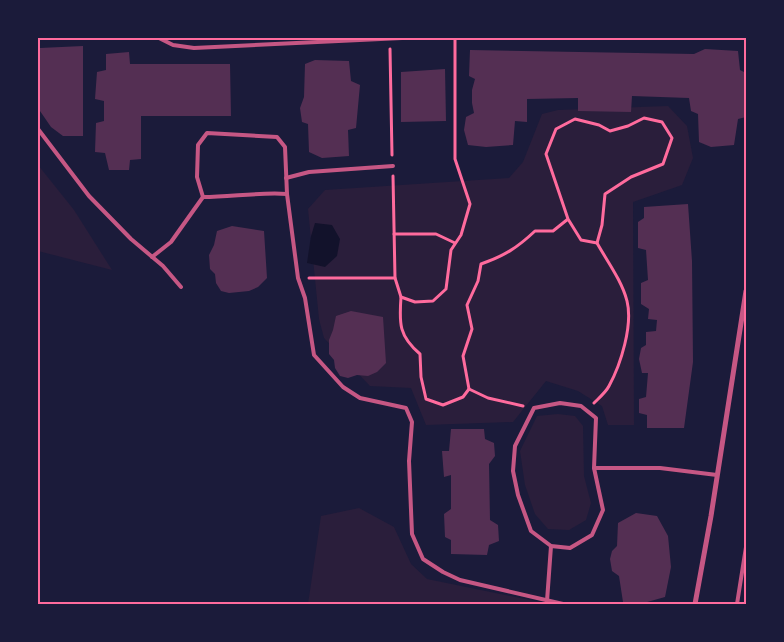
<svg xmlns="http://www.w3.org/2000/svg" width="784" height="642" viewBox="0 0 784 642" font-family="'Nunito Sans',sans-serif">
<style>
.green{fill:#2a1e3b}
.water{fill:#12122b}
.building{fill:#542f53}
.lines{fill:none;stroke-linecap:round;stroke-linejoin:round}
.path{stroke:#ff6b9d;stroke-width:3}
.service{stroke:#c65784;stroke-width:4}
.minor{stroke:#c65784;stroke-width:5}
.neatline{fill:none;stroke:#ff6b9d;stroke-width:2}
</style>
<rect width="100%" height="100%" fill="#1b1b3a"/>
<g class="green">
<polygon points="668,106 687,126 693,158 682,185 633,202 634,425 608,425 602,406 578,391 546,381 513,422 426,425 411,388 370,386 324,338 319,319 308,209 325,190 509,178 523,162 542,114 558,110"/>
<polygon points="38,165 74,210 112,270 38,251"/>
<polygon points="558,414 575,416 583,426 584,476 591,503 586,520 569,530 548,529 535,514 525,485 520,451 537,416"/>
<polygon points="359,508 394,527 411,564 427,579 549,604 308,604 321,516"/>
</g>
<polygon class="water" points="315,223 332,225 340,239 337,256 325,267 307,263 311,236"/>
<g class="building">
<polygon points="83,46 83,136 63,136 51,127 40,111 40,48"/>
<polygon points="705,49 738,51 740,70 746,73 746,117 738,119 734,145 711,147 699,142 698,114 691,111 689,98 632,96 631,112 578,111 578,98 527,99 527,122 515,121 513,145 486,147 468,145 464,130 466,117 474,113 472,103 472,90 475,79 469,76 470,50 694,54"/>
<polygon points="129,52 130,64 230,64 231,116 141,116 141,159 130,160 129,170 109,170 105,153 95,152 96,123 104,121 104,101 95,99 97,72 106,70 106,54"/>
<polygon points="315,60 349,61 351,81 360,85 356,128 348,130 349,156 322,158 309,152 308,124 302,122 300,108 304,97 305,64"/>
<polygon points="445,69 446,121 401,122 401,72"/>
<polygon points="688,204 692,261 693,362 684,428 647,428 647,415 639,413 639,399 646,397 648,373 642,373 639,359 641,348 646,345 646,332 656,331 657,320 648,319 649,309 641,304 641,283 648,280 646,250 638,248 638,222 644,218 644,207"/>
<polygon points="232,226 264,231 267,278 258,287 249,291 229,293 221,291 216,283 215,274 210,269 209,255 214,245 217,231"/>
<polygon points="351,311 383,317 386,363 377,372 368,376 357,375 348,378 340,376 335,368 334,360 329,354 329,340 333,330 336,316"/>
<polygon points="451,429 484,429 485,439 494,443 495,456 489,464 490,520 498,525 499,541 489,545 487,555 451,554 451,540 445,537 444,514 451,509 451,475 444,477 442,451 449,451"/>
<polygon points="636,513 657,516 668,536 671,567 665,597 640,604 623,602 619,576 612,571 610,559 612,551 617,546 618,523"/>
</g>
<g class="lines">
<g class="path">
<polyline points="390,49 392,155"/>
<polyline points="393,176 395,278 401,297 415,302 433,301 446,289 451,250 461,235 470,204 455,159 455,38"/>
<polyline points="394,234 436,234 455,243"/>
<polyline points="309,278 395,278"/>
<path d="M401 297C399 324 399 336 420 354L421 377 426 399 443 405 463 397 469 389 488 398 523 406"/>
<path d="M469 389 463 356 472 329 467 305 478 281 481 264C504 256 517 248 535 231H553L568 219 546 154 556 129 575 119 599 125 610 131 628 126 644 118 662 122 672 138 663 164 631 177 605 194 602 225 597 243 581 240 568 219"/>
<path d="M594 403C599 398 606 392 609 386 621 364 633 325 627 301 622 281 607 261 597 243"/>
</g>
<g class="service">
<polyline points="159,38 173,45 194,48 402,38"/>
<polyline points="38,129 89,196 131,239 163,266 181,287"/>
<polyline points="286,178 309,172 393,166"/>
<polyline points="203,197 197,177 198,145 207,133 277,137 285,147 287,194 298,278 305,298 314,355 343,387 360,398 406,408 412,422 409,461 412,534 423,559 443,572 460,580 563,604"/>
<path d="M152 257 171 242 203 197C231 197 259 192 287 194"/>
<polygon points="560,403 581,406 596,418 594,468 603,510 592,535 570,548 551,546 531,531 518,495 513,471 515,446 534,408"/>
<polyline points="594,468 660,468 717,475"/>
<polyline points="547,601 551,546"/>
<polyline points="737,604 746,547"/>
</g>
<polyline class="minor" points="695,604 711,516 746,291"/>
</g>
<rect width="784" height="642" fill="none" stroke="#1b1b3a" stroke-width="78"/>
<rect x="39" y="39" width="706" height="564" class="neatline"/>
</svg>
